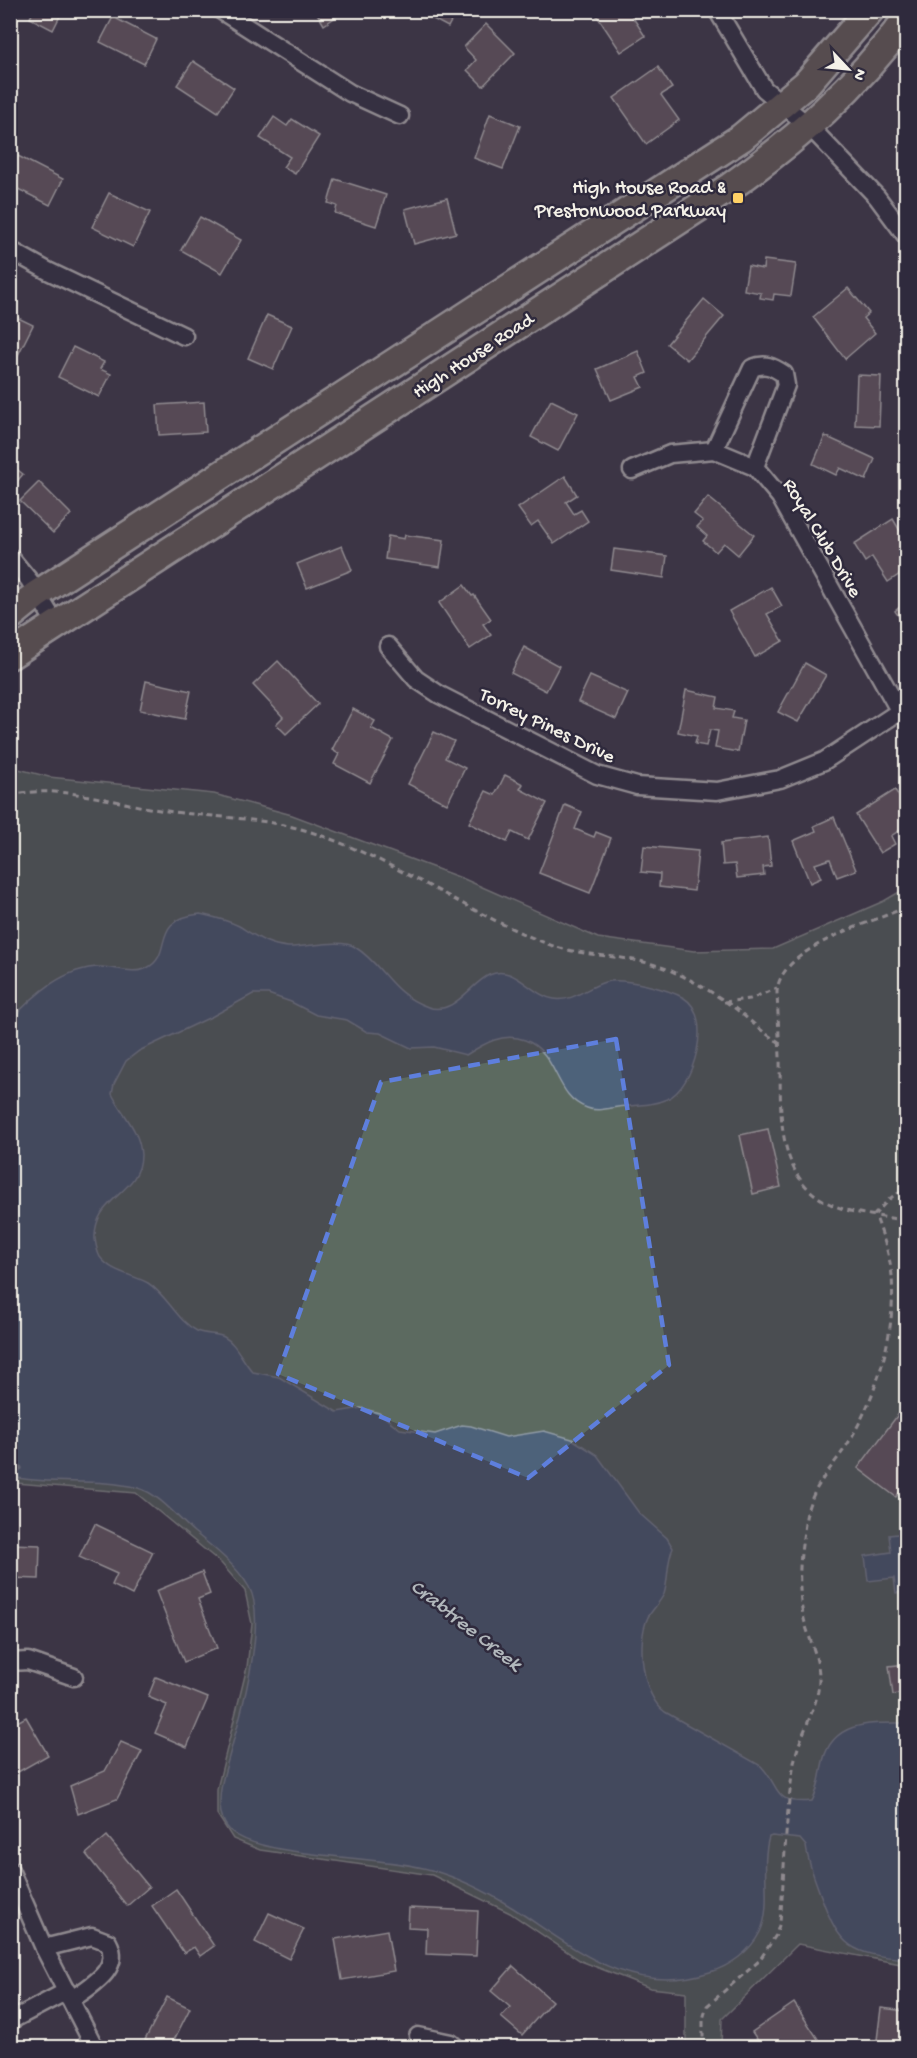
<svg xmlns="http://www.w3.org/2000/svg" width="917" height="2058" viewBox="0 0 917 2058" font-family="'Gochi Hand',sans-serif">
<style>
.green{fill:#5c6b61;stroke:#a8aea4;stroke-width:1.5}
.water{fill:#4e627a;stroke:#909ba6;stroke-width:1.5}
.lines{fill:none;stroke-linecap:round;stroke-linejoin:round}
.stream{stroke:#909ba6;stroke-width:5}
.building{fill:#766369;stroke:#f4f1e8;stroke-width:1.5}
.street-casing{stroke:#f4f1e8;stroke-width:21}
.primary-casing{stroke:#f4f1e8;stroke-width:32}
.path{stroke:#f4f1e8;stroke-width:3;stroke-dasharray:6 4.5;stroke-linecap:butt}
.street{stroke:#2f2a3d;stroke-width:16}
.primary{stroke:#76695c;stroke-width:27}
.marked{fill:none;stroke:#5e7fdd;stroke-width:4.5;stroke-dasharray:12 8;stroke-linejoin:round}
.poi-dot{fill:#ffd166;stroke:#2f2a3d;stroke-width:2}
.labels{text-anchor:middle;stroke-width:5;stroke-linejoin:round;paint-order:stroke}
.poi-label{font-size:20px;fill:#f4f1e8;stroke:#2f2a3d;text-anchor:end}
.street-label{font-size:20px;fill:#f4f1e8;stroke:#2f2a3d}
.water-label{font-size:21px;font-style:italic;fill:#b2b8bc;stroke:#2f2a3d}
</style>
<rect width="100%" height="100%" fill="#3d3546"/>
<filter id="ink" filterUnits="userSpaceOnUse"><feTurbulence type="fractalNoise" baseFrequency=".0167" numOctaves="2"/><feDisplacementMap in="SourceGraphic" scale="12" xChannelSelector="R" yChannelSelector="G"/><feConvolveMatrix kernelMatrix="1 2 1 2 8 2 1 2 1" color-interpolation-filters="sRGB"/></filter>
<g filter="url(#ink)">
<polygon class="green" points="11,767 49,777 214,794 292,815 464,879 598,938 694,951 773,949 884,901 906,888 906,1965 798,1944 722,2019 721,2047 686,2047 686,1992 650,1988 581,1961 510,1913 432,1875 260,1850 233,1839 217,1814 217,1789 247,1667 252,1624 245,1591 221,1563 136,1493 16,1483 11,1491"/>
<g class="water">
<path d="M200 914C213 917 227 920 239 926 257 937 267 945 288 947 305 948 341 938 355 947 384 965 390 994 428 1007 454 1016 470 984 489 975 514 963 531 996 554 999 574 1002 587 987 605 982 623 977 668 989 684 998 714 1016 694 1088 667 1099 653 1105 642 1105 627 1106 615 1106 599 1113 587 1108 554 1097 559 1053 525 1040 503 1032 485 1043 466 1055L434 1047 411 1048 380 1033 367 1032 347 1020 316 1015 291 1002 268 994H253L213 1016 139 1051 126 1061 114 1084 112 1094C122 1114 140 1130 141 1155 141 1194 93 1197 95 1239 96 1245 97 1252 100 1257 112 1273 132 1274 148 1283 167 1295 177 1321 197 1331 205 1335 216 1333 224 1337 236 1343 243 1362 253 1372L279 1377 337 1412 361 1408 379 1413 400 1429 435 1434 462 1425 471 1426 506 1437 544 1431 572 1439 597 1455 639 1513 667 1538 673 1548C666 1563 669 1579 664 1594 660 1602 653 1609 648 1617 636 1642 642 1696 665 1712L761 1766C781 1787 772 1805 812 1801 819 1790 820 1774 823 1761 833 1720 872 1723 906 1723V1959C851 1954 840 1948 821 1896 815 1880 808 1863 806 1846L800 1839 772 1836 769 1837C760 1868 773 1905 760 1932 750 1952 730 1966 710 1972 630 1998 575 1948 513 1908 489 1893 459 1878 431 1870 385 1856 263 1858 232 1832 224 1826 220 1814 220 1805 219 1786 227 1765 232 1746 242 1711 267 1619 249 1587 237 1566 213 1547 194 1532 178 1518 158 1493 138 1488 99 1478 57 1485 18 1478L15 1475 17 1449 10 1431 11 1020C34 995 64 967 101 967 115 967 134 975 147 968 175 954 148 919 200 914Z"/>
<polygon points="906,1533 906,1592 896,1593 894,1578 868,1581 865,1556 891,1552 889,1535"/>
</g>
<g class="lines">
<polyline class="stream" points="10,1473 20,1468"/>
</g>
<g class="building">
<polygon points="30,10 63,10 53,30 30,18 33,12"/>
<polygon points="315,10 346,10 324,25"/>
<polygon points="416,10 457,10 448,27"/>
<polygon points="593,10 628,10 645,36 621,52"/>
<polygon points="113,17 156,39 144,64 100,42"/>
<polygon points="486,24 515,53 483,86 467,70 476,60 464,47"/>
<polygon points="193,61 234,88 218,112 177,85"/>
<polygon points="658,67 672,88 661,95 679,120 646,144 614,98"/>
<polygon points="490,114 520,126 503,169 474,158"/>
<polygon points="274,117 287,126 292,119 319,136 295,174 283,167 290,157 260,138"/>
<polygon points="16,155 63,179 50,205 10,185 10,166"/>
<polygon points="335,179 386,195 376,226 335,213 337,206 328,203"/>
<polygon points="109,193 150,212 133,247 92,227"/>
<polygon points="447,198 456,233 414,244 405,209"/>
<polygon points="200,217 241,240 222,273 181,250"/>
<polygon points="764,260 796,264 791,296 774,294 773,300 760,298 761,293 744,290 748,266 763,269"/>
<polygon points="848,288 869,313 863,318 875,333 845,359 813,317"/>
<polygon points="704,299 724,316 687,360 667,344"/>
<polygon points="10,314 33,325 15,361 10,358"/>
<polygon points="267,315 292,326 273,369 248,358"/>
<polygon points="73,347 104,362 100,369 111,374 99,397 58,377"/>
<polygon points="638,351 647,373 638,377 643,387 611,400 597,369"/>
<polygon points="857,375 881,376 879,426 855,425"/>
<polygon points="551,400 578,413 558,451 531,437"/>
<polygon points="204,402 206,432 159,435 157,405"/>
<polygon points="825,436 875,459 866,480 840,468 836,475 813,464"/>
<polygon points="10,464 23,474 10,490"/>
<polygon points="565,476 577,495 566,502 574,514 581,510 588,521 554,544 538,521 531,526 518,508"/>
<polygon points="39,482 71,514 53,533 20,501"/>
<polygon points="708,497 754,535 738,555 724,543 716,552 703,541 707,536 697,527 703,521 694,514"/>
<polygon points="893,519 906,541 906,570 888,582 872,557 865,562 854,544"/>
<polygon points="405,535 444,540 440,567 385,559 388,536 404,539"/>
<polygon points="342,546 352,570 307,588 297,564"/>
<polygon points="614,549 667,556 664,578 611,570"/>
<polygon points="464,585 472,596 474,595 491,619 483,624 491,635 470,649 439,603"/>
<polygon points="771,587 782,606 767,614 783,641 755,657 729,611"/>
<polygon points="906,602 906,622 904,624 895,611"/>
<polygon points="524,647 559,666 546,691 511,673"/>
<polygon points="278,661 318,704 286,734 276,724 283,717 253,685"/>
<polygon points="805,663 826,675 798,722 778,712"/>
<polygon points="590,676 628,693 616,719 578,702"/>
<polygon points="146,681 191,691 185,719 140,710"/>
<polygon points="686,690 718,697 716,708 734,711 732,718 744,720 738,752 715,748 718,731 710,730 706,746 695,744 697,736 678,732"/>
<polygon points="353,709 375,721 371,728 393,740 370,783 334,764 339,754 332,750"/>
<polygon points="434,732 454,741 445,758 465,768 447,804 408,784"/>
<polygon points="505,775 523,784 520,789 547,803 528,840 512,832 507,842 469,823 486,791 495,795"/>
<polygon points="895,790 906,807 906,826 891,836 895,844 880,853 856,815"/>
<polygon points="565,805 582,812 575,829 594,837 596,832 611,838 590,893 539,873"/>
<polygon points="834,817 856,870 837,877 830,859 815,864 821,878 810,883 793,841 816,831 814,826"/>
<polygon points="768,837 771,866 763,867 764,875 737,878 735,864 723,865 721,843"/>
<polygon points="644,846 698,851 694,891 659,887 660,874 641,872"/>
<polygon points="768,1129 781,1187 753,1194 740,1135"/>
<polygon points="906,1404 906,1483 896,1497 858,1468"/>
<polygon points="95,1524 153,1552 132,1595 112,1585 117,1574 79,1557"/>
<polygon points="10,1544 40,1545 39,1579 10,1578"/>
<polygon points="202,1572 210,1594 198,1599 217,1648 184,1662 156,1591"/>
<polygon points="906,1664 906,1693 893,1695 889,1666"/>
<polygon points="156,1677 208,1698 187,1747 155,1733 167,1705 148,1697"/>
<polygon points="26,1717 48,1755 11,1776 10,1726"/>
<polygon points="121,1742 142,1751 117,1799 78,1814 70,1786 105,1771"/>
<polygon points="107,1836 149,1887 127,1906 86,1854"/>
<polygon points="176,1889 214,1946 200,1956 194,1947 184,1953 152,1906"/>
<polygon points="409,1908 478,1911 476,1956 426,1954 427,1928 408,1927"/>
<polygon points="269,1913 304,1929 289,1959 255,1942"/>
<polygon points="387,1930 394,1971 342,1980 335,1939"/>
<polygon points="513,1966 552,2001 522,2035 501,2017 510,2007 491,1991"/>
<polygon points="167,1997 190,2008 170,2048 160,2048 145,2040"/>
<polygon points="794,2003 824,2048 763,2048 752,2032"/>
<polygon points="881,2008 906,2011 906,2048 876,2048"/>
<polygon points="586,2040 586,2048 534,2048 534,2041"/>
</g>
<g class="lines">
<g class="street-casing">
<g id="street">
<polyline points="220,10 350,93 400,116"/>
<polyline points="717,10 764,89 810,127 877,197 906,236"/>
<polyline points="10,250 48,271 184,336"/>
<path d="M714 450 752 368C765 363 772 366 784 374L786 385 755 467"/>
<polyline points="632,470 670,454 714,450 755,467 780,497 900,712"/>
<polyline points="10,557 29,580 56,624"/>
<polyline points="388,646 416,679 440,695 597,775 637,786 717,791 780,779 824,761 906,707"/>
<polyline points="10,1662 28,1661 74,1677"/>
<polyline points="10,1870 44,1948 95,2048"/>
<path d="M44 1948 92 1936 108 1942C123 1969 90 1986 71 2000"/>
<polyline points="10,2021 67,1991"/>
<polyline points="418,2036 451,2043 457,2048"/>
</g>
</g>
<g class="primary-casing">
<g id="primary">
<polyline points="10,616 36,595 741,138 806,84 870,10"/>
<path d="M10 655 730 187C799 138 855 88 906 20"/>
</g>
</g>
<g class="path">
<path d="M10 795C58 785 106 800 154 809 206 818 260 816 311 832 393 859 465 911 545 943 585 959 629 953 669 970 691 979 712 992 732 1006 748 1018 761 1032 779 1042"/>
<path d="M906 907C870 924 778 947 777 993 778 1014 779 1036 780 1057 781 1110 774 1182 835 1206 856 1215 884 1216 906 1221"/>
<polyline points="724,1002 750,999 777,988"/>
<path d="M703 2048V2019L707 2006 759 1961 776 1935 780 1922C785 1869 785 1816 794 1763 799 1735 818 1709 819 1681 820 1659 809 1640 804 1619 798 1594 799 1563 803 1538 805 1525 806 1510 812 1498 820 1479 836 1462 847 1445 877 1396 896 1334 892 1276 890 1255 882 1234 875 1214 884 1205 893 1192 906 1191"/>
</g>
<use href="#street" class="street"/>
<use href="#primary" class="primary"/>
</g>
</g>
<path d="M0 0H917V2058H0ZM616 1039 669 1365 528 1478 278 1374 381 1082Z" fill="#3d3546" fill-opacity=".55" fill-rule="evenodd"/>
<path class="marked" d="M616 1039 669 1365 528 1478 278 1374 381 1082Z"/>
<rect class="poi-dot" x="732" y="192" width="12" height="12" rx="3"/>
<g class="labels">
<g class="poi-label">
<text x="726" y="193">High House Road &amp;<tspan x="726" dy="23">Prestonwood Parkway</tspan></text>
</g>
<g class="street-label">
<text transform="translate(472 354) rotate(-33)" y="7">High House Road</text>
<text transform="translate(824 537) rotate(59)" y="7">Royal Club Drive</text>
<text transform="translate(548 724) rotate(26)" y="7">Torrey Pines Drive</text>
</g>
<g class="water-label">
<text transform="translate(467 1624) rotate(38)" y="7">Crabtree Creek</text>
</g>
</g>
<rect width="917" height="2058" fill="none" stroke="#2f2a3d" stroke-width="36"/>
<rect x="18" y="18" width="881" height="2022" fill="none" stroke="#f4f1e8" stroke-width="2" filter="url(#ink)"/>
<g transform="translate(848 69) rotate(116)" stroke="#2f2a3d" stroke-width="4.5" paint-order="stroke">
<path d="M0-4.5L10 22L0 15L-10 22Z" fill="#f4f1e8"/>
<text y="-9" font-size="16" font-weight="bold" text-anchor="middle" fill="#f4f1e8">N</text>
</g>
</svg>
